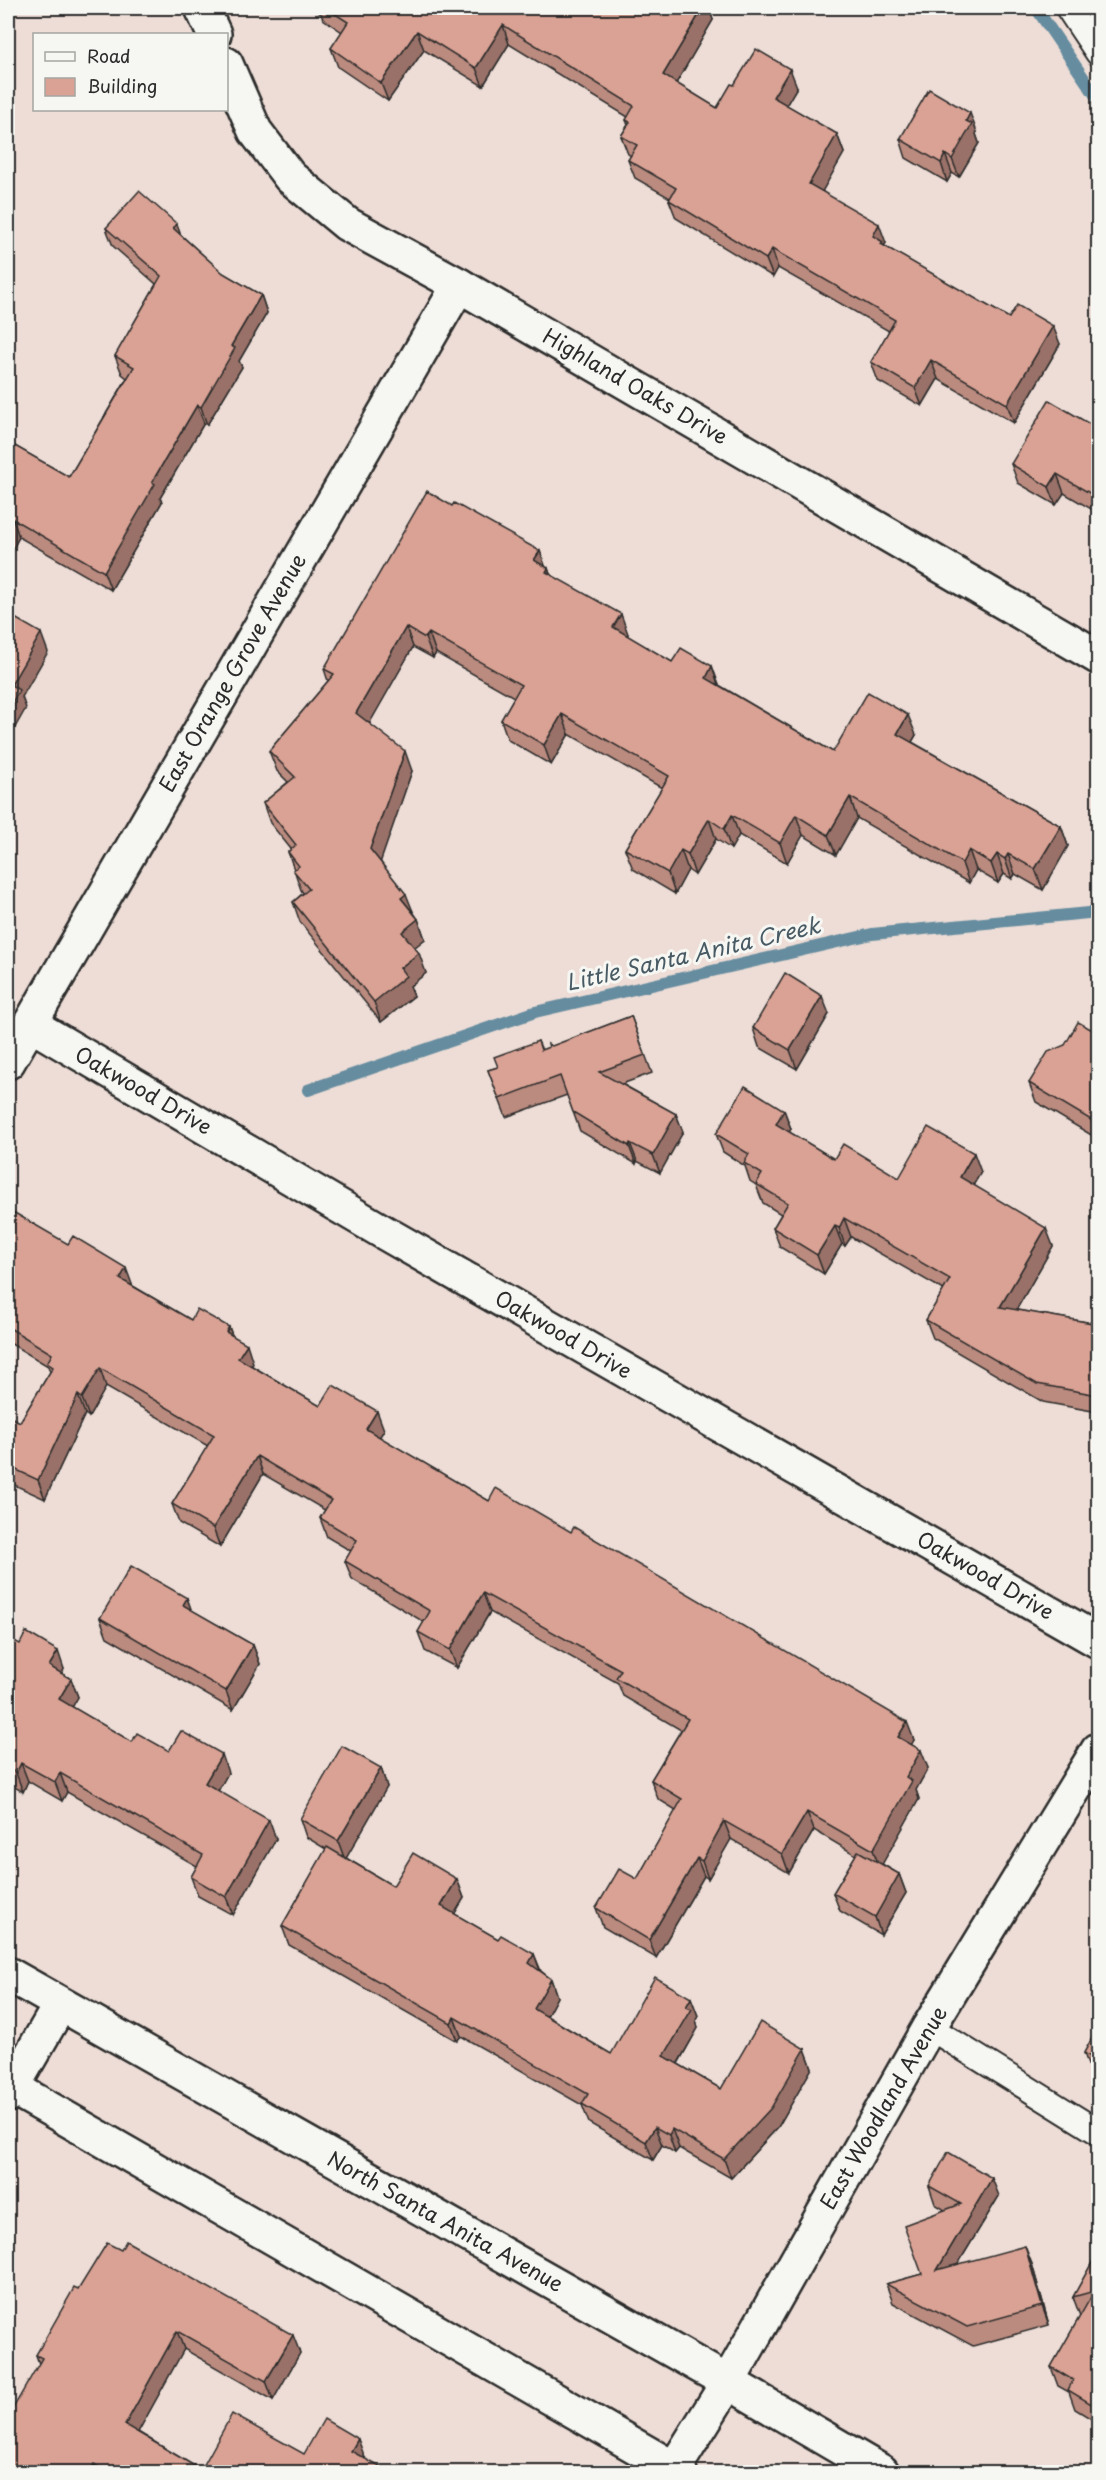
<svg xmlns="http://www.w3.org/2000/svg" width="1106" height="2480" viewBox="0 0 1106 2480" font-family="'Playpen Sans',sans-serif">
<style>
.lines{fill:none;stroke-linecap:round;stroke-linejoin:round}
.stream{stroke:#658c9f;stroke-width:12}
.service-casing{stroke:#2b2b2b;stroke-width:28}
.minor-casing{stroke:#2b2b2b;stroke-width:38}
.tertiary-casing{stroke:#2b2b2b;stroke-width:38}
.service{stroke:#f6f6f2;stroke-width:24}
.minor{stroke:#f6f6f2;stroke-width:33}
.tertiary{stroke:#f6f6f2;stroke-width:33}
.wall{fill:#bb8b7f;stroke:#2b2b2b;stroke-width:1.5}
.shaded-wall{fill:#997168;stroke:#2b2b2b;stroke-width:1.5}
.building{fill:#daa294;stroke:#2b2b2b;stroke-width:1.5}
.labels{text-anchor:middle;stroke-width:6;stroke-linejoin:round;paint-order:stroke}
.street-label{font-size:21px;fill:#2b2b2b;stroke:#f6f6f2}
.water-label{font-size:22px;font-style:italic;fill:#485b65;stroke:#f6f6f2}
</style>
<rect width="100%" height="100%" fill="#eeddd6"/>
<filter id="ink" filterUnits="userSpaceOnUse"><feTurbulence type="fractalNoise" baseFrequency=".0167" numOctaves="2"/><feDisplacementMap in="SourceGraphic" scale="12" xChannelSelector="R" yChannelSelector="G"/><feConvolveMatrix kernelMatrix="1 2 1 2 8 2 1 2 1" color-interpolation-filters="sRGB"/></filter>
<g filter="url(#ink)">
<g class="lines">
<g class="stream">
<polyline points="1036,8 1098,99"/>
<polyline points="308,1090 535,1012 872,934 1098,912"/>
</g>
<g class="service-casing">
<g id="service">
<polyline points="1068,8 1098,53"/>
<polyline points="929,2027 1098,2132"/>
</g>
</g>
<g class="minor-casing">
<g id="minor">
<polyline points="202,8 214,34"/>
<polyline points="226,64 255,131 290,177 347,224 459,285 1098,657"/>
<polyline points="30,1024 385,1233 1098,1641"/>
<polyline points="8,1062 459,285"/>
<polyline points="8,2095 60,2005"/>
<polyline points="674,2469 728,2382 929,2027 1098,1750"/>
</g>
</g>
<g class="tertiary-casing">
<g id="tertiary">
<polyline points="8,1974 728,2382 882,2472"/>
<polyline points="8,2085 680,2472"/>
</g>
</g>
<use href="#service" class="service"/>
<use href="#minor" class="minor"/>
<use href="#tertiary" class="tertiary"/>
</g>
<g class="wall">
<polygon points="312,8 709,8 713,20 676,83 717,108 734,85 797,87 786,105 837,134 844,153 822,191 886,243 884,246 1009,318 1060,344 1014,423 938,379 922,406 878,381 871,362 889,331 778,268 773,277 676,218 669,200 670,198 635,178 628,160 631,156 628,154 621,136 628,125 626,120 628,117 509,44 483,86 424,50 388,101 338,67 331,48 342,32 323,19 321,14"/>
<polygon points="977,132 976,134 979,143 959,177 952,173 947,182 906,158 900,139"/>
<polygon points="106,228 181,235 223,273 261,295 267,313 239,361 242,367 207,425 204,423 160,498 162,502 111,590 19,537 8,558 8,442 69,477 127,378 122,374 115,356 156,284 113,246"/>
<polygon points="1098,429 1098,513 1064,493 1056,505 1018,483 1011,464"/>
<polygon points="452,506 540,551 545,567 548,568 550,574 628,634 627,636 672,662 712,666 719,685 833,752 916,735 912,742 1061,826 1068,846 1043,890 1015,874 1012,879 1004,874 998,883 976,870 969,883 857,818 836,855 803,835 787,863 739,835 731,849 716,839 695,875 688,870 675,894 633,869 625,849 662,788 569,734 551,765 508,740 501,720 514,697 436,653 433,658 413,647 369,723 412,771 380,861 418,919 425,939 414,947 426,973 410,986 414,996 381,1022 300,922 293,902 303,893 301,890 288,852 291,849 270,823 263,803 288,782 277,771 269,751 328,681 324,669"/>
<polygon points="829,1014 797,1069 759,1047 753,1028"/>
<polygon points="631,1016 652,1073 622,1084 676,1114 683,1132 660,1173 637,1161 636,1164 580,1131 567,1095 506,1117 488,1070 498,1067 538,1041 542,1050"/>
<polygon points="1065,1045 1098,1139 1036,1102 1029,1083"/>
<polygon points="784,1110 791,1129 789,1132 834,1159 899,1178 981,1172 973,1185 1053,1246 1016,1310 1098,1324 1098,1412 1043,1402 933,1338 926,1320 944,1290 851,1237 845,1246 842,1244 824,1274 780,1247 773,1228 781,1214 763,1203 756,1185 750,1181 745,1166 723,1152 716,1134"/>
<polygon points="8,1222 68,1244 133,1286 191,1320 229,1327 232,1335 253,1363 252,1366 320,1406 384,1430 379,1437 489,1501 914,1740 911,1744 928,1768 916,1790 919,1799 882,1864 899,1874 906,1893 881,1935 840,1911 833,1893 856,1855 814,1830 789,1873 731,1839 708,1879 704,1876 656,1958 603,1927 596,1908 637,1879 676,1810 658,1799 651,1780 681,1730 623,1696 618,1683 490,1612 457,1668 425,1651 418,1632 424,1622 352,1579 345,1561 351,1551 327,1537 320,1518 325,1510 263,1474 220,1547 179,1523 172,1504 208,1446 106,1387 89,1417 85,1414 45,1499 8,1482 8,1416 20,1422 50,1372 48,1366 8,1342"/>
<polygon points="187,1598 191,1610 253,1645 260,1664 233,1710 107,1637 100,1618"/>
<polygon points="8,1641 64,1669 62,1673 71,1679 78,1697 72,1707 132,1742 169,1751 228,1773 218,1791 276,1839 233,1915 198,1896 191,1877 197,1866 67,1792 62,1801 28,1781 23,1792 8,1783"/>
<polygon points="381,1768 387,1787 346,1858 393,1886 457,1879 464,1898 454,1914 498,1939 534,1954 541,1971 551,1979 557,1997 547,2016 611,2054 691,1998 698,2016 696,2020 698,2028 678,2064 721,2089 805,2049 812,2068 778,2127 731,2178 679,2148 675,2153 662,2145 653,2160 589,2123 582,2105 461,2036 457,2041 289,1945 282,1926 326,1849 306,1837 300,1819"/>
<polygon points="1098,2027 1098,2076 1090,2071 1084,2053"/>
<polygon points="929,2186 999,2196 958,2264 1032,2264 1049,2325 973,2346 893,2303 886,2284 922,2274 945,2210 935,2204"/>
<polygon points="1098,2252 1098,2423 1075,2409 1069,2392 1058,2386 1051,2367 1080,2316 1073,2297"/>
<polygon points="78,2290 300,2353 273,2400 184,2349 138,2432 201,2470 304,2454 365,2458 364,2459 389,2472 8,2472 39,2364 36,2355"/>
</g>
<g class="shaded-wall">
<polygon points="703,8 709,8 713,20 670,94 663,75"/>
<polygon points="503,25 509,44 483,86 476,68"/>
<polygon points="417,31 424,50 388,101 381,83"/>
<polygon points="790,69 797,87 780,116 773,97"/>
<polygon points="970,113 977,132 976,134 979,143 959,177 952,159 966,121"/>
<polygon points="837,134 844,153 816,202 809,184"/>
<polygon points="945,154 952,173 947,182 941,163"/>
<polygon points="177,224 183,242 173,228"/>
<polygon points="879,224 886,243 884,246 873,236"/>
<polygon points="772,249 778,268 773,277 766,259"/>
<polygon points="261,295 267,313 239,361 242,367 207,425 201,407 231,346"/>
<polygon points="1053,326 1060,344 1014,423 1007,404"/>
<polygon points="931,360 938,379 922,406 915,388"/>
<polygon points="197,405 204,423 160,498 162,502 111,590 104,572 152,482"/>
<polygon points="1057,474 1064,493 1056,505 1049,487"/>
<polygon points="13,519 19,537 8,558 8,528"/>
<polygon points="540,551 547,571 548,568 555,589 534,560"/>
<polygon points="621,614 628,634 620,647 613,627"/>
<polygon points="406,627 413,647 364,733 356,713"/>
<polygon points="41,633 48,652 22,697 26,708 8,740 8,710 11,685"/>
<polygon points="429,633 436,653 433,658 425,638"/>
<polygon points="712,666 719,687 706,678"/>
<polygon points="562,714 569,734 551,765 544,745"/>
<polygon points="908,715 916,735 905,754 897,734"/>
<polygon points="405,751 412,771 378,869 370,849"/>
<polygon points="850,797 857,818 836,855 828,835"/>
<polygon points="732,815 739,835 731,849 724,829"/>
<polygon points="796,815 803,835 787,863 780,843"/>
<polygon points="709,819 716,839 695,875 688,854"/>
<polygon points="1061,826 1068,846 1043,890 1035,869"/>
<polygon points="681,850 688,870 675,894 668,873"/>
<polygon points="969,850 976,870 969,883 962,863"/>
<polygon points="997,854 1004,874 998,883 991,863"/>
<polygon points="1008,854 1015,874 1012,879 1005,859"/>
<polygon points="406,894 414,914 401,898"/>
<polygon points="418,919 425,939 409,952 402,932"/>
<polygon points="419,953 426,973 410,986 414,996 381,1022 374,1002 400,968"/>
<polygon points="822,996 829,1014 797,1069 790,1050"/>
<polygon points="1098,1108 1098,1139 1091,1120"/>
<polygon points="784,1110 791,1129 783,1143 776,1124"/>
<polygon points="676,1114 683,1132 660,1173 653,1155"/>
<polygon points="630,1143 637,1161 636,1164 629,1146"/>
<polygon points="974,1153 981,1172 967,1196 960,1177"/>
<polygon points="844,1218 851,1237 845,1246 839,1228"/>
<polygon points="835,1226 842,1244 824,1274 817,1255"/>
<polygon points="1046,1228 1053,1246 1007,1326 1000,1307"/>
<polygon points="126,1268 133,1287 120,1279"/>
<polygon points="229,1327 236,1346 226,1332"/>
<polygon points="247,1344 253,1363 245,1377 238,1358"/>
<polygon points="100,1368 106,1387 89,1417 82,1398"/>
<polygon points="78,1395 85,1414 45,1499 38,1480"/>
<polygon points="377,1411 384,1430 373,1448 366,1429"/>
<polygon points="257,1456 263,1474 220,1547 213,1528"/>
<polygon points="483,1593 490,1612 457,1668 450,1650"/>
<polygon points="187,1598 194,1617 183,1605"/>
<polygon points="253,1645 260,1664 233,1710 226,1691"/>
<polygon points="58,1651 64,1669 56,1685 49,1666"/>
<polygon points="71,1679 78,1697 66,1718 59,1699"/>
<polygon points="907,1722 914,1740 905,1756 898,1737"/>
<polygon points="921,1750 928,1768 916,1790 919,1799 880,1868 873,1850 906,1777"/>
<polygon points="222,1754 228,1773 212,1802 205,1783"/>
<polygon points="21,1763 28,1781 23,1792 16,1773"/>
<polygon points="381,1768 387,1787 345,1860 338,1841"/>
<polygon points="60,1773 67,1792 62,1801 55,1782"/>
<polygon points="807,1812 814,1830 789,1873 782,1854"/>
<polygon points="269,1820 276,1839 233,1915 226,1897"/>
<polygon points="724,1821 731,1839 708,1879 702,1861"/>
<polygon points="697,1858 704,1876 656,1958 649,1940"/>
<polygon points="899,1874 906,1893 881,1935 875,1917"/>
<polygon points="457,1879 464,1898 448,1925 441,1906"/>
<polygon points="534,1954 541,1973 529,1963"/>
<polygon points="551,1979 557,1997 541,2027 534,2009"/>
<polygon points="691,1998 698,2016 696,2020 698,2028 671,2075 664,2056 686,2007"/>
<polygon points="454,2017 461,2036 457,2041 451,2023"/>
<polygon points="805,2049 812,2068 778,2127 731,2178 724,2159"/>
<polygon points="655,2127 662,2145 653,2160 646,2142"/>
<polygon points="672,2129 679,2148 675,2153 669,2135"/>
<polygon points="992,2178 999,2196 943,2289 937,2270"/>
<polygon points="1025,2246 1032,2264 1049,2325 1042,2306"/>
<polygon points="177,2331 184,2349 132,2443 125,2425"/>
<polygon points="293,2335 300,2353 273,2400 266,2381"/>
<polygon points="358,2439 365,2458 358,2470 351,2451"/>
<polygon points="94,2464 97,2472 89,2472"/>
</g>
<g class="building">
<polygon points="326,8 703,8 663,75 717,108 731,84 734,85 756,49 790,69 773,97 837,134 809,184 879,224 873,236 883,242 881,244 1009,318 1017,305 1053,326 1007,404 931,360 915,388 871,362 895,320 772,249 766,259 669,200 676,188 628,160 637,145 621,136 630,122 626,120 634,106 503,25 476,68 417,31 381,83 331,48 348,22"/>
<polygon points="929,89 970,113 966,121 972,124 952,159 945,154 941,163 900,139"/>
<polygon points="139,191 177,224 173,228 223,273 261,295 231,346 235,348 201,407 197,405 152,482 155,484 104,572 13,519 8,528 8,442 69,477 134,367 115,356 161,276 106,228"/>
<polygon points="1049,400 1098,429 1098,498 1057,474 1049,487 1011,464"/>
<polygon points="427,491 452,506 454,503 540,551 534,560 548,568 546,572 621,614 613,627 672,662 681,648 712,666 706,678 833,752 868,692 908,715 897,734 1061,826 1035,869 1008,854 1005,859 997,854 991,863 969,850 962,863 850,797 828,835 796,815 780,843 732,815 724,829 709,819 688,854 681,850 668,873 625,849 669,776 562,714 544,745 501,720 521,685 429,633 425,638 406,627 356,713 405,751 370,849 406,894 401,898 418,919 402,932 419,953 400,968 406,976 374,1002 293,902 309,889 293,870 299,866 288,852 296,845 263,803 295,777 269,751 334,674 324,669"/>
<polygon points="8,614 41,633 11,685 19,690 8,710"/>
<polygon points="785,973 822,996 790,1050 753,1028"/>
<polygon points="631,1016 645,1055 599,1072 676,1114 653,1155 630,1143 629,1146 573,1112 560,1076 499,1099 488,1070 498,1067 494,1057 538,1041 541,1050 549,1047 548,1044 552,1046"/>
<polygon points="1078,1022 1098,1033 1098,1108 1091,1120 1029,1083 1048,1052 1065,1045"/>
<polygon points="745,1086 784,1110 776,1124 834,1159 843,1144 899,1178 928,1127 974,1153 960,1177 1046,1228 1000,1307 1098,1324 1098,1395 1037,1384 926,1320 950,1279 844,1218 839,1228 835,1226 817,1255 773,1228 788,1203 756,1184 762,1174 744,1163 749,1154 716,1134"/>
<polygon points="13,1212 68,1244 73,1236 126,1268 120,1279 191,1320 197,1309 229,1327 226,1332 247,1344 238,1358 320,1406 333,1385 377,1411 366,1429 489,1501 496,1488 571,1532 574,1527 907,1722 898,1737 921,1750 906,1777 912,1781 873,1850 807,1812 782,1854 724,1821 702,1861 697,1858 649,1940 596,1908 619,1869 637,1879 682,1799 651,1780 688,1719 616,1678 621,1670 483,1593 450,1650 418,1632 430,1611 345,1561 357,1540 320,1518 331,1500 257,1456 213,1528 172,1504 214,1435 100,1368 82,1398 78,1395 38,1480 8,1466 8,1416 20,1422 53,1367 47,1363 52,1354 8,1327 8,1222"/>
<polygon points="131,1566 187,1598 183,1605 253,1645 226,1691 100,1618"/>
<polygon points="26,1632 58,1651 49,1666 71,1679 59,1699 132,1742 137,1733 169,1751 181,1731 222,1754 205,1783 269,1820 226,1897 191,1877 203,1855 60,1773 55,1782 21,1763 16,1773 8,1768 8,1641 9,1638 20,1644"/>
<polygon points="342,1746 381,1768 338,1841 300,1819"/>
<polygon points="327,1847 393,1886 413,1853 457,1879 441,1906 498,1939 501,1935 534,1954 529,1963 551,1979 534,2009 611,2054 655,1977 691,1998 686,2007 692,2009 664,2056 721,2089 760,2022 805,2049 771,2108 724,2159 672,2129 669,2135 655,2127 646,2142 582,2104 588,2094 454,2017 451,2023 282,1926"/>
<polygon points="858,1851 899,1874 875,1917 833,1893"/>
<polygon points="1098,2027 1098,2061 1084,2053"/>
<polygon points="948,2152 992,2178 937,2270 1025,2246 1042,2306 967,2327 886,2284 922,2274 904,2225 961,2204 929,2186"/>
<polygon points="126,2241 293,2335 266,2381 177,2331 125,2425 201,2470 232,2414 304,2454 324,2419 358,2439 351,2451 389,2472 108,2472 94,2464 89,2472 8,2472 8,2417 42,2358 36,2355 74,2288 78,2290 107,2243 121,2250"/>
<polygon points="1098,2252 1098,2290 1073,2297"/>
<polygon points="1091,2297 1098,2301 1098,2408 1068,2390 1073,2380 1051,2367"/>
</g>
</g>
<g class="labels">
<g class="street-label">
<text transform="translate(635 387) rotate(30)" y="7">Highland Oaks Drive</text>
<text transform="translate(233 673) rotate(-60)" y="7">East Orange Grove Avenue</text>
<text transform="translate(143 1091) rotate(30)" y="7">Oakwood Drive</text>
<text transform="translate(563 1335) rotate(30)" y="7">Oakwood Drive</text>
<text transform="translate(985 1576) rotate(30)" y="7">Oakwood Drive</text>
<text transform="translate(884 2108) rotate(-60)" y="7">East Woodland Avenue</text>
<text transform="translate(445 2222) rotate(29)" y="7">North Santa Anita Avenue</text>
</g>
<g class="water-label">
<text transform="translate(693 954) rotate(-13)" y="8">Little Santa Anita Creek</text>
</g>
</g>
<rect width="1106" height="2480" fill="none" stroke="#f6f6f2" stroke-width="30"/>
<rect x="15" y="15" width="1076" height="2450" fill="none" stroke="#2b2b2b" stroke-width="2" filter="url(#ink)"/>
<rect x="33" y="33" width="195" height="78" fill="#f6f6f2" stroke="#a5a5a2" stroke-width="1.5"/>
<rect x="45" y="52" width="30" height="9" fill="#f6f6f2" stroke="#a5a5a2" stroke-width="1.5"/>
<text x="87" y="63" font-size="18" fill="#2b2b2b">Road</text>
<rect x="45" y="78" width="30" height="18" fill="#daa294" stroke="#a5a5a2" stroke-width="1.5"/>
<text x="87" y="93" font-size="18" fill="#2b2b2b">Building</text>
</svg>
